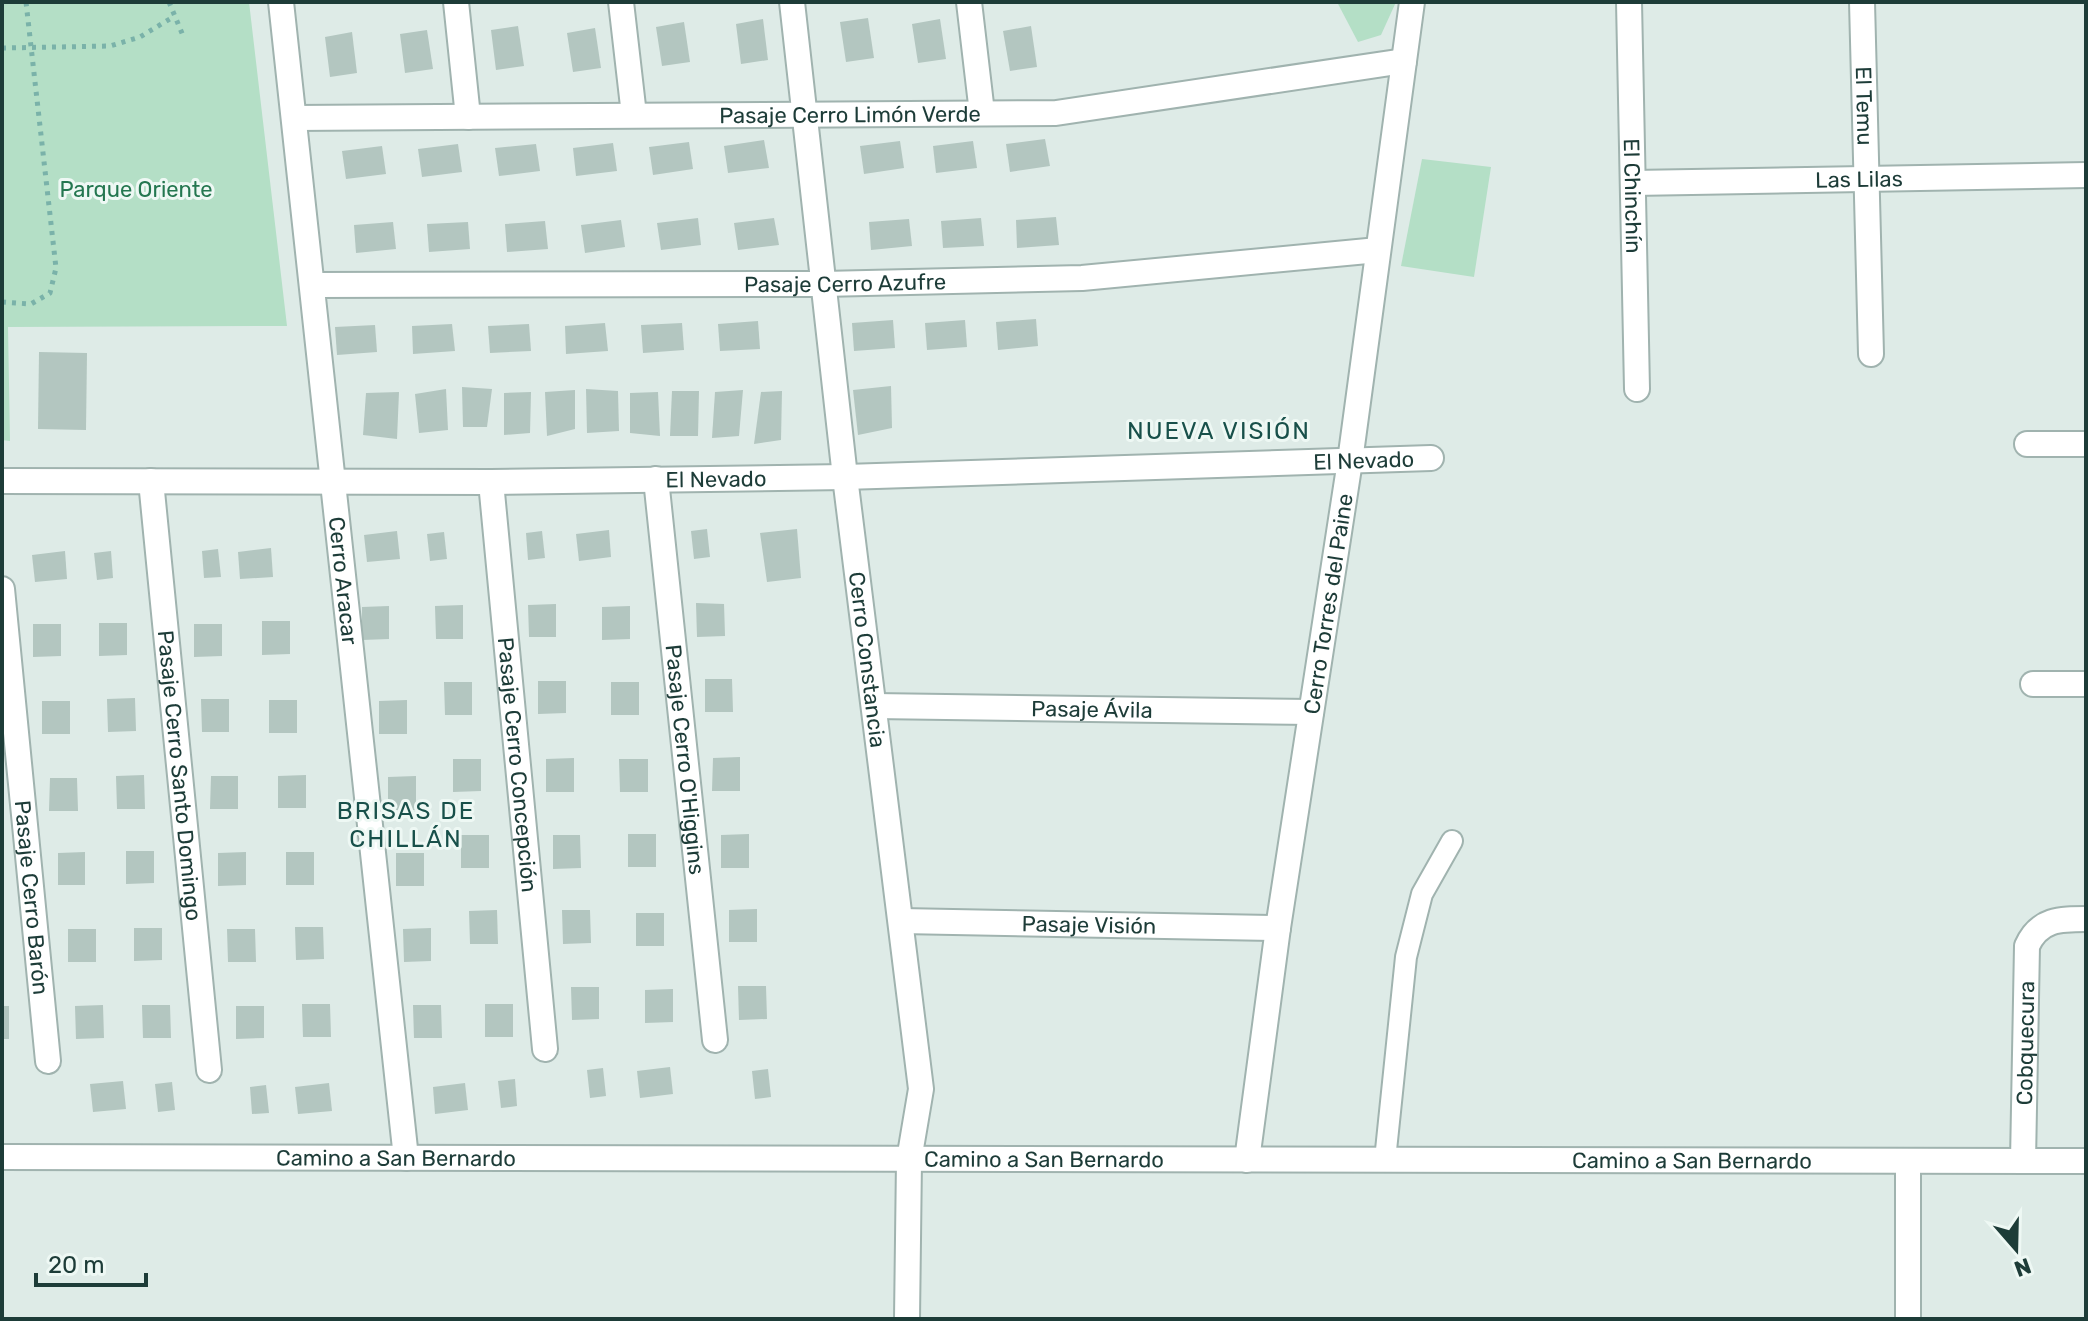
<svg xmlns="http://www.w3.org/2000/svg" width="2088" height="1321" viewBox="0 0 2088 1321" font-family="Rubik,sans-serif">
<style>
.green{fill:#b4dfc6}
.building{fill:#b3c6c0}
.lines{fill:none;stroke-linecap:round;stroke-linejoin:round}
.service-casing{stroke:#a0b3af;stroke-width:24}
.minor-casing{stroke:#a0b3af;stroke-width:28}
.tertiary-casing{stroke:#a0b3af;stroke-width:28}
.path{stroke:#7ab2a9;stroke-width:5;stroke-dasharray:4 6;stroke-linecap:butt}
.service{stroke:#fff;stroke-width:20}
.minor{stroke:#fff;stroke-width:24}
.tertiary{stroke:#fff;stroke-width:24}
.labels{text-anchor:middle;stroke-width:6;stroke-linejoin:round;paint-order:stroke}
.street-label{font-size:22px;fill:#1d3c38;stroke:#eef8f4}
.park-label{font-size:22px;fill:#247750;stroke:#eef8f4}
.neighbourhood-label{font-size:24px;letter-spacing:2px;fill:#18504a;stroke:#eef8f4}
</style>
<rect width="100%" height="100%" fill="#deebe7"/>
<g class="green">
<polygon points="2,2 249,2 287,326 8,327 10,441 2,440"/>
<polygon points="1337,2 1396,2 1381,35 1358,42"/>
<polygon points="1422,159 1491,167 1474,277 1401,266"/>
</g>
<g class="building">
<polygon points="868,18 874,58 846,62 840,22"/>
<polygon points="763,19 768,60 741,64 736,24"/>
<polygon points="940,19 946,59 918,63 912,24"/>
<polygon points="684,22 690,62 662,66 656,27"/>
<polygon points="518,26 524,66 496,70 491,30"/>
<polygon points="1031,26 1037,67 1010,71 1003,31"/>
<polygon points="595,28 601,68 573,72 567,33"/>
<polygon points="427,30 433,69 405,73 400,34"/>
<polygon points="352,32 357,73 330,77 325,37"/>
<polygon points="1045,139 1050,166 1010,172 1006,144"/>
<polygon points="764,140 769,168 728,173 724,146"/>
<polygon points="900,141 904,168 864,174 860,146"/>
<polygon points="973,141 977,168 936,173 933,146"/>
<polygon points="689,142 693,169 653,175 649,147"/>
<polygon points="613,143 617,171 576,176 573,148"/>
<polygon points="458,144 462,172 422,177 418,149"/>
<polygon points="536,144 540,171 499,176 495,148"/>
<polygon points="382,146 386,174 346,179 342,151"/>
<polygon points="1056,217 1059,245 1017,248 1016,220"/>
<polygon points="698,218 701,245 661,250 657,223"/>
<polygon points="774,218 779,245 738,250 734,223"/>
<polygon points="981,218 984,246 943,248 941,221"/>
<polygon points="909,219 912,246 871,250 869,222"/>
<polygon points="621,220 625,247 585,253 581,225"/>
<polygon points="545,221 548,249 507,252 505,224"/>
<polygon points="393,222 396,249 356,253 354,225"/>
<polygon points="468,222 470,249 429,252 427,224"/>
<polygon points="1036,319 1038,346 998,350 996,322"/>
<polygon points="893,320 895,348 854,351 852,323"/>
<polygon points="965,320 967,347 927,350 925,323"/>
<polygon points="758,321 760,349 720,351 718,324"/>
<polygon points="605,323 608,351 566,354 565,326"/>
<polygon points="682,323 684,350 643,353 641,325"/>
<polygon points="452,324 455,351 413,354 412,326"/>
<polygon points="529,324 531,351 490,353 488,326"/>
<polygon points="375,325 377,352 337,355 335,327"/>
<polygon points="39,352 87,353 86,430 38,429"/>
<polygon points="891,386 892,428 858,435 853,390"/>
<polygon points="462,387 492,389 487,427 463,427"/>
<polygon points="446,389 448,430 419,433 415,394"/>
<polygon points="586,389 618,391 619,431 587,433"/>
<polygon points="575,390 575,429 547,436 545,392"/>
<polygon points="743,390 739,436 712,438 715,392"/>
<polygon points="672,391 699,391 698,436 670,436"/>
<polygon points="782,391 781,440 754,444 761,392"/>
<polygon points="399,392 397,439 363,435 366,393"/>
<polygon points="531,392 530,433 504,435 504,393"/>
<polygon points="658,392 660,436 630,433 630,393"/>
<polygon points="707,529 710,557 694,559 691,531"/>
<polygon points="797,529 801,578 767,582 760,533"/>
<polygon points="609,530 611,557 579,561 576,534"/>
<polygon points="397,531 400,559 367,562 364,535"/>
<polygon points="542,531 545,558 528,560 526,533"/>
<polygon points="444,532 447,559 430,561 427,534"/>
<polygon points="271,548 273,577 240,579 238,552"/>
<polygon points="218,549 221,577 204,578 202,551"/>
<polygon points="65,551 67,579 35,582 32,555"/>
<polygon points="111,551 113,578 97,580 94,553"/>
<polygon points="696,603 724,604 725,636 697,637"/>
<polygon points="556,604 556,637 529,637 528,605"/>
<polygon points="463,605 463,639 436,639 435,606"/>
<polygon points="389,606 389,639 362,640 362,607"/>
<polygon points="630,606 630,639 602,640 602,607"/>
<polygon points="262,621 290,621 290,654 262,655"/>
<polygon points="99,623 127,623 127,655 99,656"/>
<polygon points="33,624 61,624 61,656 33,657"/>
<polygon points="194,624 222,624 222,656 194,657"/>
<polygon points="705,679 732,679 733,712 705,712"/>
<polygon points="538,681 566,681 566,713 538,714"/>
<polygon points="444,682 472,682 472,715 445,715"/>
<rect x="611" y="682" width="28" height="33"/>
<polygon points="135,698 136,731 108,732 107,699"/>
<polygon points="201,699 229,699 229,732 202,732"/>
<rect x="269" y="700" width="28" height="33"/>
<polygon points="407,700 407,734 379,734 379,701"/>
<rect x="42" y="701" width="28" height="33"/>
<polygon points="740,757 740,791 712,791 713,758"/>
<polygon points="574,758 574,792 546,792 546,759"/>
<polygon points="453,759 481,759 481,791 453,792"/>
<polygon points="619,759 648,759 648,792 620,792"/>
<polygon points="144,775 145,809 117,809 116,776"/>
<polygon points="306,775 306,808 278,808 278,776"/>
<polygon points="211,776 238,776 238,809 210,809"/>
<polygon points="416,776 416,810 388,810 388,777"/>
<polygon points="50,778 77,778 78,811 49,811"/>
<rect x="628" y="834" width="28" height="33"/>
<polygon points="749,834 749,868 721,868 721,835"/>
<rect x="461" y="835" width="28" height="33"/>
<polygon points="553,835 580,835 581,868 553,869"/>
<polygon points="126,851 154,851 154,883 126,884"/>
<polygon points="85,852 85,885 58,885 58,853"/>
<polygon points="246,852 246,885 218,886 218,853"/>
<rect x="286" y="852" width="28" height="33"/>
<rect x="396" y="853" width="28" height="33"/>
<polygon points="757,909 757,942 729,942 729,910"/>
<polygon points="497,910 498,944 470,944 469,911"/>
<polygon points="562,910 590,910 591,943 563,944"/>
<rect x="636" y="913" width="28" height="33"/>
<polygon points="295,927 323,927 324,959 296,960"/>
<polygon points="134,928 162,928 162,960 134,961"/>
<polygon points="431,928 431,961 404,962 403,929"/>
<rect x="68" y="929" width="28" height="33"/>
<polygon points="227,929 255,929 256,962 228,962"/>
<polygon points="738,986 766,986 767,1019 739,1020"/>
<polygon points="571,987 599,987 599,1019 572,1020"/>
<polygon points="673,989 673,1022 645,1023 645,990"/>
<polygon points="302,1004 330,1004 331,1037 303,1037"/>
<rect x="485" y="1004" width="28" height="33"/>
<polygon points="103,1005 104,1038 76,1039 75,1006"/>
<polygon points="142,1005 170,1005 171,1038 143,1038"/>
<polygon points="413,1005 441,1005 442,1038 414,1038"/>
<rect x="2" y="1006" width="7" height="33"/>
<polygon points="236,1006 264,1006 264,1038 236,1039"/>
<polygon points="670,1067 673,1094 640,1098 637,1071"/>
<polygon points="603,1068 606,1096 590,1098 587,1070"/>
<polygon points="768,1069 771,1097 755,1099 752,1071"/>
<polygon points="515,1079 517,1106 501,1108 498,1081"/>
<polygon points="123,1081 126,1109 93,1112 90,1084"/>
<polygon points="172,1082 175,1110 158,1112 155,1084"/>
<polygon points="329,1083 332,1111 298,1114 295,1087"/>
<polygon points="465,1083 468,1110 435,1114 433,1087"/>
<polygon points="266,1085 269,1113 252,1114 250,1087"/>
</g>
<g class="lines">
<g class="service-casing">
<polyline id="service" points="1385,1160 1406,957 1422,894 1452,841"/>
</g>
<g class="minor-casing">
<g id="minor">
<polyline points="456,2 468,117"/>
<polyline points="621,2 634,115"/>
<path id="s1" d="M792 2 845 477 921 1089 909 1160 907 1319"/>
<polyline points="969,2 982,113"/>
<path id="s2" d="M1629 2 1637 389"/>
<path id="s3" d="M1862 2 1871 354"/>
<path id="s4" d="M294 118 1056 113 1404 61"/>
<path id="s5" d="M1633 183 2086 175"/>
<path id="s6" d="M313 285 823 284 1082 278 1378 250"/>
<polyline points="2027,444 2086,444"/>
<path id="s7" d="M656 479 715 1040"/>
<path id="s8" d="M2 481 491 482 845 477 1431 458"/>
<path id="s9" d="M151 481 209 1070"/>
<path id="s10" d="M491 482 545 1049"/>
<path id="s11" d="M2 589 48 1061"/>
<polyline points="2033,684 2086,684"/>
<path id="s12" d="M874 706 1311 712"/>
<path id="s13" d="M901 921 1278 928"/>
<path id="s14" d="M1247 1160 1278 928 1350 461 1412 2"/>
<path id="s15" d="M2023 1161 2027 946C2039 919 2060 919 2086 919"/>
<polyline points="1908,1319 1908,1161"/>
</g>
</g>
<g class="tertiary-casing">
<g id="tertiary">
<path id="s16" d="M281 2 406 1158"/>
<path id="s17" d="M2 1157 2086 1161"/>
</g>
</g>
<g class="path">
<polyline points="169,2 184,38"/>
<polyline points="2,48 110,46 140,37 173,17"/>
<polyline points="2,302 31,304 50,293 56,268 26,2"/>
</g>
<use href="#service" class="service"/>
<use href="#minor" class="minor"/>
<use href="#tertiary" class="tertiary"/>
</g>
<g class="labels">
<g class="street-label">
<text dy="8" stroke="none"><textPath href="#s3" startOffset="104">El Temu</textPath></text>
<text dy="8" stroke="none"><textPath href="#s4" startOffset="556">Pasaje Cerro Limón Verde</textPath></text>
<text dy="8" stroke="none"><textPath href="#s5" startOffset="226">Las Lilas</textPath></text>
<text dy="8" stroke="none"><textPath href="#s2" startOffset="194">El Chinchín</textPath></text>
<text dy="8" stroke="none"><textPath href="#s6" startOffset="532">Pasaje Cerro Azufre</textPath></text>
<text dy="8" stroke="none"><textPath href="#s8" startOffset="1362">El Nevado</textPath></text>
<text dy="8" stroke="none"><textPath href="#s8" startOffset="714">El Nevado</textPath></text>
<text dy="8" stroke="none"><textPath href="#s16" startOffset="582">Cerro Aracar</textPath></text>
<text dy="8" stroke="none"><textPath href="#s14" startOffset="562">Cerro Torres del Paine</textPath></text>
<text dy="8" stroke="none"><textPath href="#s1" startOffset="662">Cerro Constancia</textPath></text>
<text dy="8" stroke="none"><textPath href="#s12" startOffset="218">Pasaje Ávila</textPath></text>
<text dy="8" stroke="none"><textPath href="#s7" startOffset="282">Pasaje Cerro O'Higgins</textPath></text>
<text dy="8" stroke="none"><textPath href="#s10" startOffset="284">Pasaje Cerro Concepción</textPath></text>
<text dy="8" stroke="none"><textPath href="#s9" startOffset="296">Pasaje Cerro Santo Domingo</textPath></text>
<text dy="8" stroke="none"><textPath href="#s11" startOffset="310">Pasaje Cerro Barón</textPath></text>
<text dy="8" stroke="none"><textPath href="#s13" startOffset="188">Pasaje Visión</textPath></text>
<text dy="8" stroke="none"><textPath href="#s15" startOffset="118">Cobquecura</textPath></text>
<text dy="8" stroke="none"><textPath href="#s17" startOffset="394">Camino a San Bernardo</textPath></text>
<text dy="8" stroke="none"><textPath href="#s17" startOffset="1042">Camino a San Bernardo</textPath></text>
<text dy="8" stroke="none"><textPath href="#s17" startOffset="1690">Camino a San Bernardo</textPath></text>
</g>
<g class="park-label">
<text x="136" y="197">Parque Oriente</text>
</g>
<g class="neighbourhood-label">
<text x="1219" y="439">NUEVA VISIÓN</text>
<text x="406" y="819">BRISAS DE<tspan x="406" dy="28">CHILLÁN</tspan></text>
</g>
</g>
<rect width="2088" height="1321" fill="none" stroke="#1d3c38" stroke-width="8"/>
<g transform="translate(2016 1249) rotate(160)" stroke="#eef8f4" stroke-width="6" paint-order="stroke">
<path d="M0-6L14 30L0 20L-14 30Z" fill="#1d3c38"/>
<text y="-12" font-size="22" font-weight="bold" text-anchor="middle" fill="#1d3c38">N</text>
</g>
<path d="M36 1273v12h110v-12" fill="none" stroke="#1d3c38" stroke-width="4"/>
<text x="48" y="1273" font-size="24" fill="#1d3c38" stroke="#eef8f4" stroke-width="6" paint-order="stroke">20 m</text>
</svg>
